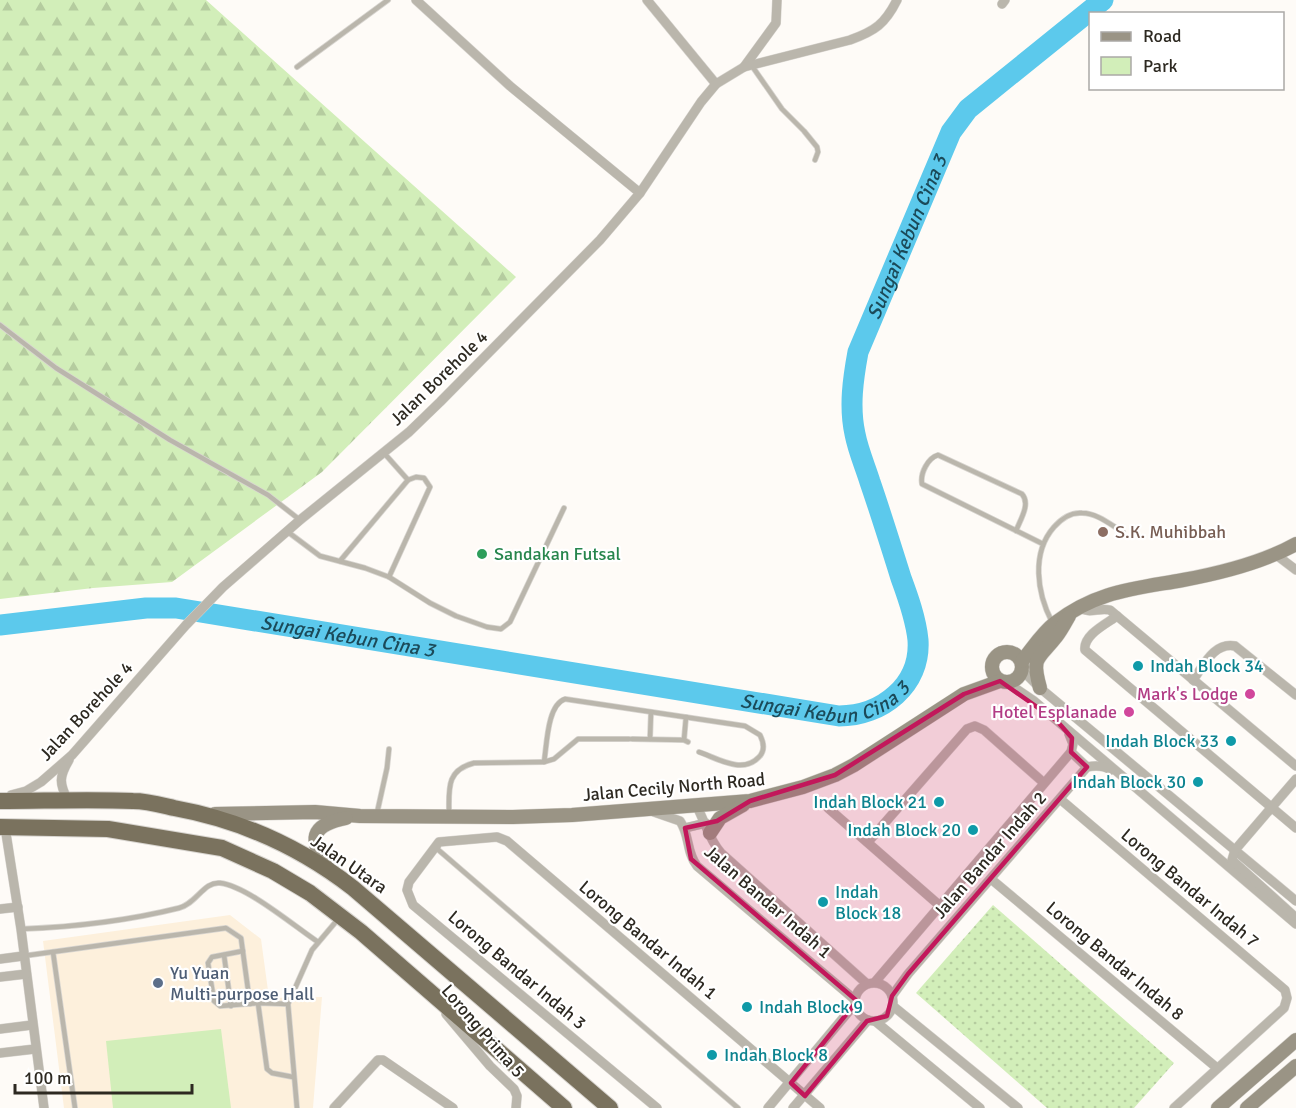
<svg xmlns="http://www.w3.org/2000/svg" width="1296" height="1108" viewBox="0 0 1296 1108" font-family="Signika,sans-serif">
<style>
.education{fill:#fdf0dc}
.grass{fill:url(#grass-dots)}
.forest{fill:url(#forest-firs)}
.park{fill:#d2eeb9}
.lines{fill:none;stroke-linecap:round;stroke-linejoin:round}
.river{stroke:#5cc9ec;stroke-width:21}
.service-casing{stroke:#d8d5d0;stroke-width:6}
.minor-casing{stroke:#d8d5d0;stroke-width:10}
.secondary-casing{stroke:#d8d5d0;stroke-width:15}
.trunk-casing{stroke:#d8d5d0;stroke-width:18}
.service{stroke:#bab6ac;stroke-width:4.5}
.minor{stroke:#bab6ac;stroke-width:9}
.secondary{stroke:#9a9485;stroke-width:14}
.trunk{stroke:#7a725e;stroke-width:16}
.marked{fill:#c2185b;fill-opacity:0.2;stroke:#c2185b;stroke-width:4.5;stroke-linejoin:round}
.education-dot{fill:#8d6e63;stroke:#fff;stroke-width:2}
.leisure-dot{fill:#2e9e5b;stroke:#fff;stroke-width:2}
.culture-dot{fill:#0f9aa8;stroke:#fff;stroke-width:2}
.hotel-dot{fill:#d1479c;stroke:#fff;stroke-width:2}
.service-dot{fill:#5c6f8a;stroke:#fff;stroke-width:2}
.labels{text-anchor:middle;stroke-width:4.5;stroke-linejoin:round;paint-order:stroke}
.street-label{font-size:18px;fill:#2d2921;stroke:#fff}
.education-label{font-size:18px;fill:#785e54;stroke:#fff;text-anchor:start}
.leisure-label{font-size:18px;fill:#27864d;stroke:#fff;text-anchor:start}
.culture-label{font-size:18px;fill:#0d838f;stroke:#fff;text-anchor:start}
.hotel-label{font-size:18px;fill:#b23c85;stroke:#fff;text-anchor:end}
.service-label{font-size:18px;fill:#4e5e75;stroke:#fff;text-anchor:start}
.water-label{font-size:20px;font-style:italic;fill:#1b4a59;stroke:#fff}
</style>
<defs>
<pattern id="grass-dots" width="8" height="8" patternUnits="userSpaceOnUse" patternTransform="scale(1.5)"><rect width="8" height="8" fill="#d2eeb9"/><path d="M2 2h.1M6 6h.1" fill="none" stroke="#b5cc9f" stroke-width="1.8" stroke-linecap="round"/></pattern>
<pattern id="forest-firs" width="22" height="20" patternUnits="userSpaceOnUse" patternTransform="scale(1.5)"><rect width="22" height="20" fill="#d2eeb9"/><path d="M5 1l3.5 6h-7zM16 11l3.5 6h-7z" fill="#b5cc9f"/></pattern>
</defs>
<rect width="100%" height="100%" fill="#fefbf7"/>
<polygon class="education" points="230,915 261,939 269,998 322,997 313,1108 64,1108 43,941"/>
<polygon class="grass" points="993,905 1174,1063 1134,1108 1047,1108 916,993"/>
<polygon class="forest" points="0,0 206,0 516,277 322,472 172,582 93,588 0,599"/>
<polygon class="park" points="221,1029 231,1108 113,1108 106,1041"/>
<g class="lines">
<path class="river" id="s1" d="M0 625 146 608H176L839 716C882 716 921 685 918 640 916 619 908 597 901 578 891 546 881 514 870 482 865 466 858 450 855 434 849 407 853 379 858 352L951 132 968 109 1103 0"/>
<g class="service-casing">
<g id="service">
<polyline points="752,66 782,109 804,131 817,147 818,152 815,160"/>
<polyline points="297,67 388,0"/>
<polyline points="0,325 56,368 170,440 268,495 300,520"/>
<polyline points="384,453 408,480 416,477 424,478 430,487 389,577"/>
<path d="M1016 531C1020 520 1031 504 1022 494L938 455C928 458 920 473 922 484L1043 544"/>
<polyline points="288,532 320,556 365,568 389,577 430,603 456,616 487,627 501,629 510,622 564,508"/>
<polyline points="340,561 408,480"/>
<path d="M1052 622C1037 593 1031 553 1054 527 1061 519 1071 512 1082 513 1097 513 1111 525 1123 532"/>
<path d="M629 739H578L554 759 544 762C547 745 547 705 565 699L745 726 760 735C764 743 765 751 759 757 742 775 717 758 699 752"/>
<polyline points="632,739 684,740 688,742"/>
<polyline points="650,739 651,712"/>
<polyline points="684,740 686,717"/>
<polyline points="377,813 387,768 389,749"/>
<path d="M449 813C449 789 446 770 474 763L544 762"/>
<polyline points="435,847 738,1108"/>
<path d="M21 929C74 927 127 921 179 908 196 904 204 881 220 883 247 886 294 926 318 942"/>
<polyline points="243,951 212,957 208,963 214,1001 220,1006 258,1003 288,1004"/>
<polyline points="53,952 75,1108"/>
<polyline points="224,955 231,1006"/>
<polyline points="23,956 226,928 241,938 250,1004"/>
<polyline points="258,1003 267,1069 272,1073 293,1077"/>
<polyline points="297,1108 288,1004 312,950 339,918"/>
</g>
</g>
<g class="minor-casing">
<g id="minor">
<polyline points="416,0 510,86 640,193"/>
<polyline points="647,0 716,84"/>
<polyline points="1002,4 1005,0"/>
<polyline points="744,67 776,23 777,0"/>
<polyline points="1275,554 1296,570"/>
<path d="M1079 607C1090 615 1098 607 1110 610L1296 766"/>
<path d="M1117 616C1106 624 1083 635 1085 650L1296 828"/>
<polyline points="1022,670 1040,688 1296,901"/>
<path d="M1193 680C1204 665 1214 642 1235 646L1296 695"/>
<polyline points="1006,682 1034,701 1296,924"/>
<polyline points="1071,752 1087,767"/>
<path d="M11 795 26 791 41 782 72 755 186 625 223 587 300 520 409 432 440 402 600 240 640 193 701 102 716 84 744 67 850 40C875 31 885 24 897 0"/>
<polyline points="1060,799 1285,990 1287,998 1284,1008 1174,1108"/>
<path d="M68 801C59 783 59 777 69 760"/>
<path d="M696 805C705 821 709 840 721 853L866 983"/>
<polyline points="828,808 939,905"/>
<path d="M654 812 680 821C690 835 686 852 697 866L854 999"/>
<polyline points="5,827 21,929 44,1108"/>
<polyline points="685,828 706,823"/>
<polyline points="868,842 967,729 975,726 984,730 1044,783"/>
<polyline points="991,879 1217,1068"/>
<polyline points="0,909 18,907"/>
<polyline points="1294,916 1232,860 1235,850 1296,779"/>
<polyline points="0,959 23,956"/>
<polyline points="0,977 26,974"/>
<polyline points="875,982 1071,752 1073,744 1069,734"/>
<circle cx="874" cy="1002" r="19"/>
<path d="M892 996 908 974 1087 767C1096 765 1103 765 1111 770"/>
<polyline points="893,1006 1018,1108"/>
<polyline points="446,1014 490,1066 514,1089 517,1096 516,1108"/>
<polyline points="875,1021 980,1108"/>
<polyline points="0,1029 32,1025"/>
<polyline points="0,1053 35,1049"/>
<polyline points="334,1108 378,1060 383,1060 453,1108"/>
<polyline points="657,1108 413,905 407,890 409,882 439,842 497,837 507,841 820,1108"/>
<polyline points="768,1108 854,1005"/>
<polyline points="793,1108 868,1020"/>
</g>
</g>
<g class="secondary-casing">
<g id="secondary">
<circle cx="1007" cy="667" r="15"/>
<path d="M1022 661C1032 649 1042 633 1055 623 1097 591 1133 589 1183 580 1221 573 1262 563 1296 544"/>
<path d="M1040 688C1031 656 1038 660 1056 637 1061 631 1065 623 1069 616"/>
<polyline points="215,814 315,812 360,816 513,817 572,815 750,801 803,787 835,775 854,765 964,694 1000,681"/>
<polyline points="710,833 720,818 743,805"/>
<path d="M328 869C309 839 309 826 346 818"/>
<polyline points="1218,1108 1296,1040"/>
<polyline points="1247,1108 1296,1066"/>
</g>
</g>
<g class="trunk-casing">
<g id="trunk">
<path d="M0 801C44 801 89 799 133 801 147 801 161 805 174 808 240 820 300 847 353 888L610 1108"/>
<polyline points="0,827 108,829 222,848 273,871 310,893 361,932 564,1108"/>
</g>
</g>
<use href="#service" class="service"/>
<use href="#minor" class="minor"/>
<use href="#secondary" class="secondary"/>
<use href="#trunk" class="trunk"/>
</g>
<path class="marked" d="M1000 681 1057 721 1072 738 1071 752 1087 767 908 974 892 996 887 1016 867 1021 805 1096 791 1083 857 1001 691 859 685 828 717 821 750 801 835 775 964 694Z"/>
<circle class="education-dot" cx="1103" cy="532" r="6"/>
<circle class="leisure-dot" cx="482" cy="554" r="6"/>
<g class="culture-dot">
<circle cx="1138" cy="666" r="6"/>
<circle cx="1231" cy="741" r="6"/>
<circle cx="1198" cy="782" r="6"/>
<circle cx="939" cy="802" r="6"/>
<circle cx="973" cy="830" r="6"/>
<circle cx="823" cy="902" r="6"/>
<circle cx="747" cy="1007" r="6"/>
<circle cx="712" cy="1055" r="6"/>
</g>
<g class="hotel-dot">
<circle cx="1250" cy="694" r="6"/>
<circle cx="1129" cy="712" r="6"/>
</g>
<circle class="service-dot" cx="158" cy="983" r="6"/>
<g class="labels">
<g class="street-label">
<text transform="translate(439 378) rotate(-44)" y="6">Jalan Borehole 4</text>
<text transform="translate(86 711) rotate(-47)" y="6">Jalan Borehole 4</text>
<text transform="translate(674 787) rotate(-5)" y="6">Jalan Cecily North Road</text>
<text transform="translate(990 855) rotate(-49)" y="6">Jalan Bandar Indah 2</text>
<text transform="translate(349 864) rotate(35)" y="6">Jalan Utara</text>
<text transform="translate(1190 888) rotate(40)" y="6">Lorong Bandar Indah 7</text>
<text transform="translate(768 902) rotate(41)" y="6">Jalan Bandar Indah 1</text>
<text transform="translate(648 940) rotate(40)" y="6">Lorong Bandar Indah 1</text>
<text transform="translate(1115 961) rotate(40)" y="6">Lorong Bandar Indah 8</text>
<text transform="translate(517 970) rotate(40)" y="6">Lorong Bandar Indah 3</text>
<text transform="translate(483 1031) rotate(49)" y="6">Lorong Prima 5</text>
</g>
<g class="education-label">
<text x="1115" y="538">S.K. Muhibbah</text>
</g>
<g class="leisure-label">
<text x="494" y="560">Sandakan Futsal</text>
</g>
<g class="culture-label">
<text x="1150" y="672">Indah Block 34</text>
<text x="1219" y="747" text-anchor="end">Indah Block 33</text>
<text x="1186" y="788" text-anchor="end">Indah Block 30</text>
<text x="927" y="808" text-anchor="end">Indah Block 21</text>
<text x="961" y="836" text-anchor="end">Indah Block 20</text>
<text x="835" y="898">Indah<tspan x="835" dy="21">Block 18</tspan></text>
<text x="759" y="1013">Indah Block 9</text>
<text x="724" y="1061">Indah Block 8</text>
</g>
<g class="hotel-label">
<text x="1238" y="700">Mark's Lodge</text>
<text x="1117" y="718">Hotel Esplanade</text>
</g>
<g class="service-label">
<text x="170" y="979">Yu Yuan<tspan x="170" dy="21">Multi-purpose Hall</tspan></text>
</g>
<g class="water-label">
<text dy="7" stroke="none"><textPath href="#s1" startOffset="1395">Sungai Kebun Cina 3</textPath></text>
<text dy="7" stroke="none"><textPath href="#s1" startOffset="351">Sungai Kebun Cina 3</textPath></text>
<text dy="7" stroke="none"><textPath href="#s1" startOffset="837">Sungai Kebun Cina 3</textPath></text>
</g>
</g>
<rect x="1089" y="12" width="195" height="78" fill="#ffffff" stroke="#aba9a6" stroke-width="1.5"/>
<rect x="1101" y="32" width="30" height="9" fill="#9a9485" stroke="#aba9a6" stroke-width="1.5"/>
<text x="1143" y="42" font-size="18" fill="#2d2921">Road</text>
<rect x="1101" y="57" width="30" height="18" fill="#d2eeb9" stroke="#aba9a6" stroke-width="1.5"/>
<text x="1143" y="72" font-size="18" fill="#2d2921">Park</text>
<path d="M15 1084v9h177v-9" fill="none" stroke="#2d2921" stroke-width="3"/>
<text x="24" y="1084" font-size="18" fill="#2d2921" stroke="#ffffff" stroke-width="4.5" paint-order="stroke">100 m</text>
</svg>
